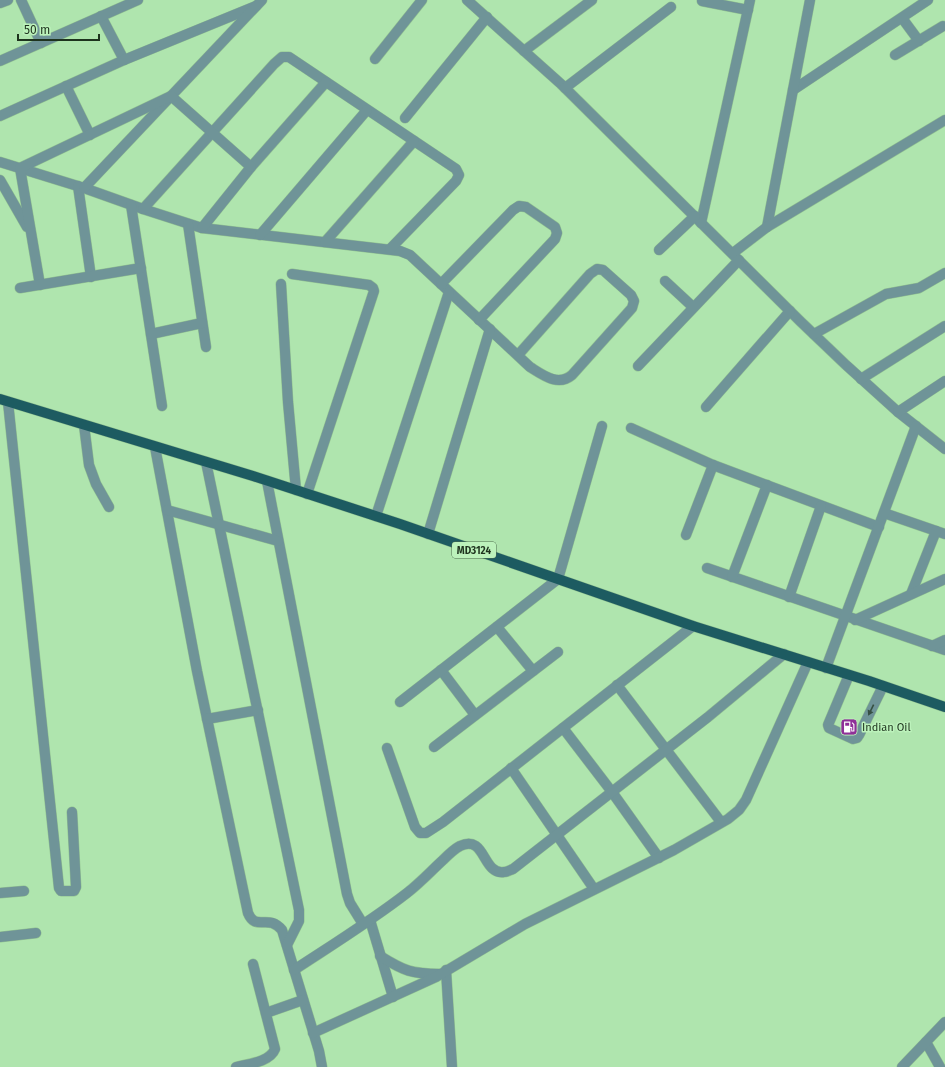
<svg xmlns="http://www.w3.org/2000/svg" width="945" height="1067" viewBox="0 0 945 1067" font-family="'Fira Sans',sans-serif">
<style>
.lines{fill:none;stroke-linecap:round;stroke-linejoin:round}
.minor-casing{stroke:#92c191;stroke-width:11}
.major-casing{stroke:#92c191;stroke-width:11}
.minor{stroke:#6f9498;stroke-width:10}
.major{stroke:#1d5b61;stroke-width:10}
.oneway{fill:#365043}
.labels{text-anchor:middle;stroke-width:3;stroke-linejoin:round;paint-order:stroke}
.shield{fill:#bcf2bb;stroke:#4d6c4d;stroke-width:1}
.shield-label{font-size:10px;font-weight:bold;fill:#1e331e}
.poi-label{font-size:11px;fill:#1e331e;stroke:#bcf2bb;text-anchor:start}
</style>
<rect width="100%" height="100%" fill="#afe5ae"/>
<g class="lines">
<g class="minor-casing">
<g id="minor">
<polyline points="21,0 41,43"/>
<polyline points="467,0 561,84 801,322 846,365 898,412 945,449"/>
<polyline points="702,1 748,10"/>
<polyline points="0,3 8,0"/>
<polyline points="101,16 124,60"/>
<polyline points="902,18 919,41"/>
<polyline points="524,51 592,0"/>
<polyline points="895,55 943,26"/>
<polyline points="375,59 422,0"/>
<polyline points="0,61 138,0"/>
<polyline points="66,86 90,135"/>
<polyline points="565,88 671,7"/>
<polyline points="793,90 928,0"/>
<polyline points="0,116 124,60 256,6"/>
<polyline points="405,118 487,17"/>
<path d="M0 162 84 188 143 209 202 228 400 251 410 255 530 367C543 375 558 387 572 375L632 308 634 301 631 295 603 270 597 269 590 274 518 355"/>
<polyline points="0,180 27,227"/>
<polyline points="78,186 91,277"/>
<polyline points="84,188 262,0"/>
<polyline points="131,205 162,406"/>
<polyline points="143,209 274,64 282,57 289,57 456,169 459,175 456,181 390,249"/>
<polyline points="701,223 750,0"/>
<polyline points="188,224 206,347"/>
<polyline points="767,227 810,0"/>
<polyline points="202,228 251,167 326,82"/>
<polyline points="260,235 367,110"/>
<polyline points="325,242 414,141"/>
<polyline points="659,250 695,216"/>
<polyline points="733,253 767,227 945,120"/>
<polyline points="292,274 369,285 373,288 374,291 307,494"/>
<polyline points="665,281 693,307"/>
<polyline points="281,284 288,402 296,490"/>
<polyline points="441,284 513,210 519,206 526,207 555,227 557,233 555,239 479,320"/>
<polyline points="40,285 20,168 171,96 251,167"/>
<polyline points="20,288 141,268"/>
<polyline points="151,334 202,323"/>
<polyline points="814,334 886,294 919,288 945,273"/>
<polyline points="638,366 739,260"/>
<polyline points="861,379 945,326"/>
<polyline points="8,402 59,888 61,891 74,891 76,887 72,812"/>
<polyline points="706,407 790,311"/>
<polyline points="898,412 945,381"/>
<polyline points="84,425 89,465 96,484 109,507"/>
<polyline points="631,428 713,465 879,527"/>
<path d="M155 447 197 671 248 913C256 932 268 913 282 930L319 1051 322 1067"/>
<polyline points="206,462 299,910 299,921 287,945"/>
<polyline points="267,481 347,894 350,903 363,924"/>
<polyline points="167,510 278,541"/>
<polyline points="884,513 945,534"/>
<polyline points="376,516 449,292"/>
<polyline points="428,534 490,329"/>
<polyline points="686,535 713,465"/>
<polyline points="707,568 945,650"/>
<polyline points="732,577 767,485"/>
<polyline points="911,594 936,531"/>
<polyline points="789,597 821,506"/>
<polyline points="855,620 945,579"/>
<polyline points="497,627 533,671"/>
<polyline points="932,646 945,640"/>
<polyline points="826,668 916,426"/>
<polyline points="441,670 475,715"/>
<polyline points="849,675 828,725 829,728 853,739 857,738 859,735 883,686"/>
<polyline points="617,685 721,822"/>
<polyline points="400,702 558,579 602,426"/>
<polyline points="207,719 258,710"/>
<polyline points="563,728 612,792 659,858"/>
<polyline points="434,747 558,652"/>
<polyline points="387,748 415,827 420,833 426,833 443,822 693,626"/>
<polyline points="511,768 594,889"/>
<polyline points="0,893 24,891"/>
<polyline points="370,920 393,997"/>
<polyline points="0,937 36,933"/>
<path d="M380 956C404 971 412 974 440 974"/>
<path d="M294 970C332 945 371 921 407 893 420 883 431 871 443 860 448 855 454 849 460 846 486 834 482 875 504 872 507 872 510 870 513 869L708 717 784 654"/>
<polyline points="446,970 452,1067"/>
<polyline points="266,1013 303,1000"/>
<polyline points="313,1033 436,977 525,924 674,850 728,819 739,810 746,800 808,662"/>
<polyline points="926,1042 940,1067"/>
<path d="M236 1067C248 1064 270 1062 275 1049L253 964"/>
<polyline points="902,1067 945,1022"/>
</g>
</g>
<g class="major-casing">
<polyline id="major" points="0,399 253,476 400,524 693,626 869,681 945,707"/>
</g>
<use href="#minor" class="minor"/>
<use href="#major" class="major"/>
</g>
<defs><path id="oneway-solid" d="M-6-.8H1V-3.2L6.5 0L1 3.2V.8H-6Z"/></defs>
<use class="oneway" href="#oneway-solid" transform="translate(871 710) rotate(116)"/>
<defs>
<g id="fuel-square" transform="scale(0.9)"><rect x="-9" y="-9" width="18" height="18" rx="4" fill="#8f2f98" stroke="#bcf2bb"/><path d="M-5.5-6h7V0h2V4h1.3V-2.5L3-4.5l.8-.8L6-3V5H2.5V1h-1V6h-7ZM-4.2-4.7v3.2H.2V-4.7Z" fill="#fff"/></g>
</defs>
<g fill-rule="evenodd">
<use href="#fuel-square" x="849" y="727"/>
</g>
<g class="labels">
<rect class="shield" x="452" y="542" width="44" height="16" rx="3"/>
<g class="shield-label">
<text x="474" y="554">MD3124</text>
</g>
<g class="poi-label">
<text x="862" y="731">Indian Oil</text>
</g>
</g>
<path d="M18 34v6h81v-6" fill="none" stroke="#1e331e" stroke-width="2"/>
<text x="24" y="34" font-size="12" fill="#1e331e" stroke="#bcf2bb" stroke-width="3" paint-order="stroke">50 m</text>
</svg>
